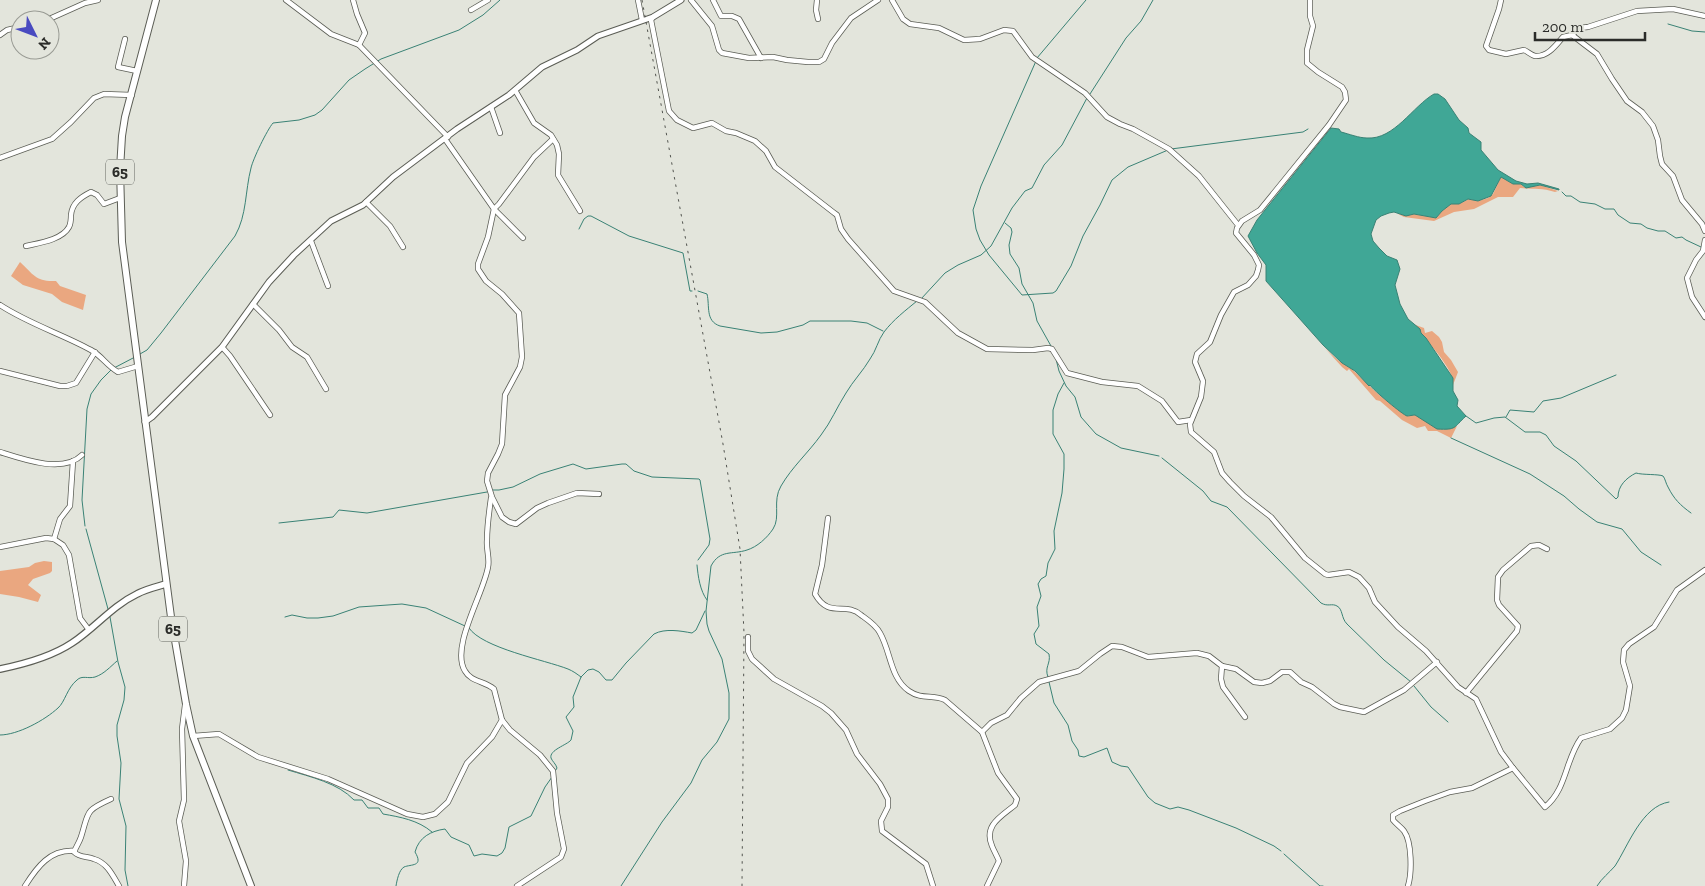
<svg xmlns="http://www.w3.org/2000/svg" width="1705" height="886" viewBox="0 0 1705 886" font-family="'Zilla Slab',serif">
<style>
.green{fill:#eaa780}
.water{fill:#40a796;stroke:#3a8275}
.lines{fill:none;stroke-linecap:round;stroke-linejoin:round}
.stream{stroke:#3a8275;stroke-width:1}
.minor-casing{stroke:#5b5d55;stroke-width:6}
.tertiary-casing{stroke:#5b5d55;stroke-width:7}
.secondary-casing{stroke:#5b5d55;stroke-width:8}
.primary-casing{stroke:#5b5d55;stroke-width:8}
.minor{stroke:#fff;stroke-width:4.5}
.tertiary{stroke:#fff;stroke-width:5}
.secondary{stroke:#fff;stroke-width:5.5}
.primary{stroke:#fff;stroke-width:6}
.rail{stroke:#52544f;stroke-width:1;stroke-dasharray:2.5 5;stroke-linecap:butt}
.labels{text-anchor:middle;stroke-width:4.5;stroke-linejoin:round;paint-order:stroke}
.shield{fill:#e3e5dc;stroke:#62645f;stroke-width:1}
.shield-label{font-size:15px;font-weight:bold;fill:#2b2c29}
</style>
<rect width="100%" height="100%" fill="#e3e5dc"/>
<g class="green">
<path d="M1501 177 1513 184H1521L1524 187 1540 185 1558 191 1555 192C1540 187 1535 190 1520 188L1513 197H1498L1474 209 1454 212 1434 221 1404 217 1398 214 1409 215 1414 214 1436 218 1442 211 1451 204H1459L1469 199 1478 201 1488 198 1493 194Z"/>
<path d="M20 262C34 275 36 282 56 281L60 286 86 295 83 310 62 302 52 294 23 285 11 276Z"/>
<path d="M1413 324 1424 328 1425 333 1432 331 1439 337 1442 342 1444 352 1451 360 1458 372 1453 385C1457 372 1422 335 1413 324Z"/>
<path d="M1314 336C1322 345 1332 356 1342 363 1347 366 1351 368 1355 372 1371 388 1389 405 1409 416L1415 415C1432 423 1435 435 1457 426L1451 438 1437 431H1428L1425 426 1417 428 1402 420 1380 401 1376 400 1349 369 1347 371 1342 367Z"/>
<polygon points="44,561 52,562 52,571 50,573 33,579 28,585 41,595 38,602 19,597 0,594 0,571 29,567 35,563"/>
</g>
<path class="water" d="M1434 94H1438L1445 99 1459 120 1468 128 1469 133 1481 142V150L1498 170 1516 181 1527 184 1538 183 1559 189V190L1540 185 1526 188 1521 184H1513L1501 177 1491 196 1478 201 1468 199 1459 204H1451L1442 211 1436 218 1414 214 1406 216 1394 212 1389 213 1381 216 1376 220 1371 234 1373 241 1379 248 1387 256 1397 260 1400 269 1395 285 1400 304 1408 319 1420 329 1421 333 1426 338 1453 378V391L1458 400 1457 406 1466 416C1453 428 1457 430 1437 429L1415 415C1413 415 1409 416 1407 416 1403 415 1373 390 1370 385L1369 386 1355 371 1342 363 1323 345 1266 281V265L1257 253 1248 236 1257 220 1331 128 1339 129 1341 132C1349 134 1359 138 1367 138 1394 140 1413 106 1434 94Z"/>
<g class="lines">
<g class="stream">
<polyline points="1668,24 1692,31 1705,32"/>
<polyline points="1037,58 1086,0"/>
<polyline points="1036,61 981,186 973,210 976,229 980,240 989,255 1022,295 1053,293 1056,291 1071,266 1083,236 1100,205 1112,180 1128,167 1168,150"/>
<polyline points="1090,94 1126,38 1141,21 1153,0"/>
<polyline points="1171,149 1303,132 1308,129"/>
<polyline points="1562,192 1566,196 1571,196 1580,202 1595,204 1605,209 1614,209 1618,215 1630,223 1641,224 1647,228 1658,231 1665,231 1676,238 1682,237 1686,240 1701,247"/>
<polyline points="1005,223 1011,228 1012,232 1009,245 1010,254 1019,268 1022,284 1033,303 1037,321 1051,346"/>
<polyline points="579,229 584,219 588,216 591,216 629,236 683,253 690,291 692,291"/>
<path d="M698 291 707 294C710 306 705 321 720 326L761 333 777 332 803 325 810 321H851L867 323 883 331"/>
<polyline points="921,299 945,273 958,265 981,255 991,246 1012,208 1025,191 1032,188 1044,165 1062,145 1087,98"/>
<path d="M140 354 147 350 161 333 235 236C247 215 245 191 251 168 253 159 267 130 273 123L299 120 315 115 322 110 349 80 365 69 381 59 459 30 483 15 500 0"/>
<polyline points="1056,359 1059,371 1066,386 1075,397 1081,417 1096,434 1121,448 1159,456"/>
<polyline points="114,368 135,357"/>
<path d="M1466 416 1476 423 1494 418 1505 417 1525 432H1540L1546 435 1554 446 1576 461 1616 499 1618 497C1618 486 1626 478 1636 473 1642 475 1659 474 1663 476 1665 478 1666 484 1668 487 1674 499 1680 505 1691 513"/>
<polyline points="1506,417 1510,410 1534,412 1543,401 1561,398 1616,375"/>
<polyline points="1451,438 1530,474 1564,496 1579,509 1597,522 1622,529 1641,552 1661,565"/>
<path d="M1162 458 1203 491 1211 501 1227 507 1321 603C1328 607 1332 603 1337 606 1343 609 1341 618 1347 624L1384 660 1411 682"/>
<polyline points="493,490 499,490 513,487 540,474 573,464 586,469 622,464 626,464 634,471 652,477 699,479 700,480 710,539 709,545 698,560"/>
<polyline points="279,523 333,517 339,510 367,513 487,492"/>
<polyline points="85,526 82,500 87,409 91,394 101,380 111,370"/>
<polyline points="86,529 108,609"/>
<path d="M697 565C698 576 700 591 707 600"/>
<polyline points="110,617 118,662 125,687 124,700 117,725 117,736 121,763 119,799 126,826 125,870 128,886"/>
<polyline points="285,617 292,615 307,618 318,618 333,616 359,607 402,604 426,608 465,626"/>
<path d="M469 628C482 648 545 660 568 669 573 671 577 674 581 677"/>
<path d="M1048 677C1044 667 1051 664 1049 654L1036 644 1034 634 1039 626 1037 607 1041 596 1038 584 1041 579 1046 576 1048 563 1055 549 1054 531 1062 493 1064 469V454L1053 434V410L1058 394 1064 383"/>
<polyline points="1049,682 1054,703 1068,725 1072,741 1078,750 1079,756 1084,757 1107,748 1112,762 1121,766 1128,767 1148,797 1155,803 1170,809 1178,807 1189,810 1236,828 1274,846 1281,851"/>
<polyline points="1414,686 1431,707 1448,722"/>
<path d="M0 735C18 735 45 720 58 708 65 702 67 688 77 680 82 675 88 679 95 677 104 674 110 667 117 661"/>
<path d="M288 770C311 777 338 783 354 800H362L368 808H379L383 814C400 817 418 820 432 832"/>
<path d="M554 773 557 768C556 764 552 761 551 758 549 750 567 745 571 740L573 731 566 717 574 707 573 697 581 677 588 670 593 669 599 672 606 680H612L626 663 654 634C665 628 681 631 692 633L696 630 705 611"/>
<polyline points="1284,854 1320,886 1323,886"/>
<path d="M396 886C397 880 399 870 404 867 411 864 424 867 415 852 419 837 431 831 445 829L451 837 469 845 474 856 482 854 497 856 502 853 505 848 509 827 531 816 545 787 552 777"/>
<path d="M621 886 662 822 691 783 702 760 717 742 729 719V693L722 659 709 631 707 624 706 611 711 566C720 549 732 555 747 550 757 547 767 538 773 529 781 517 772 501 781 486 792 467 808 453 821 435 831 422 837 407 846 393 853 381 863 371 870 359 876 351 878 340 884 332 893 320 906 310 917 301"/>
<path d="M1597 886C1602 878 1609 873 1615 866 1628 846 1642 806 1669 802"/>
</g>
<g class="minor-casing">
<g id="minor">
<polyline points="286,0 331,34 359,45 448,137"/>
<polyline points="353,0 357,14 365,33 359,45"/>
<polyline points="638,0 642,20"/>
<polyline points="691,0 712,26 719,50 722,53 749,58 773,57 787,60 808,62 819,62 824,59 832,43 851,18 878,0"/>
<polyline points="713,0 721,16 732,16 739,19 761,58"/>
<polyline points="817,0 816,10 818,19"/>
<polyline points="892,0 903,19 910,24 939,28 964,40 980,39 1004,30 1013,31 1032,57 1085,93 1107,117 1120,124 1133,129 1169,149 1199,176 1238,225"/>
<path d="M1310 0V16L1313 26 1307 50V63L1318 72 1342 87 1345 92 1346 100 1329 125 1260 210 1242 221 1237 228 1236 233 1254 255 1259 265 1258 270 1256 276 1248 285 1234 292 1221 315 1210 342 1197 354 1195 362 1203 381 1201 397 1190 424 1191 432 1214 452 1222 473 1230 482 1244 496 1271 517 1305 558 1325 574 1328 575 1349 572 1359 577 1369 588 1375 602 1398 627 1426 651 1458 687 1476 699 1501 752 1513 768 1545 807C1567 789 1565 760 1581 738L1610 729 1622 718 1626 710 1630 686 1623 662 1624 650 1629 644 1654 627 1677 590 1705 570"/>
<path d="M1501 0 1499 9 1486 46 1489 50 1506 54 1524 50C1527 51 1531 55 1535 56 1548 57 1556 45 1563 37L1572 35 1579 28 1588 27 1637 11 1673 9 1705 16"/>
<polyline points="471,10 488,0"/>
<polyline points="653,17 651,20 669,111 677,120 693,128 712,123 726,131 736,133 755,141 766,151 775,167 833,212 837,215 841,229 848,239 894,291 925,302 958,333 987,349 1033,350 1048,348 1052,349 1067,373 1102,382 1138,386 1162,401 1178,422 1191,420"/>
<polyline points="47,20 85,3 98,0"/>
<polyline points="0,35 7,30 20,27"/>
<polyline points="1572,35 1597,54 1612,79 1627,101 1642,112 1653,126 1658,140 1660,156 1662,164 1673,176 1682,200 1702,224 1705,231"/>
<polyline points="125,39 118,67 137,71"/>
<polyline points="515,90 534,123 551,135 557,145 559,154 558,175 580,211"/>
<polyline points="491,107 500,133"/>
<polyline points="445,139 494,209 523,238"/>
<polyline points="553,139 534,157 499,204 494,209 488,237 478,264 478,269 486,281 502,294 519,313 522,357 520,367 505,395 502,444 498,454 488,473 487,481 492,497 502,517 509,522 516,524 537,508 548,503 577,493 599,494"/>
<polyline points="0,158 52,139 71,122 94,98 104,94 132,95"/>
<polyline points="366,202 390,226 403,247"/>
<polyline points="1705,240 1703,251 1696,260 1687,278 1692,297 1705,317"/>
<polyline points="311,241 328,286"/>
<path d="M26 246C39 243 62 240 69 227 71 223 71 219 71 215 72 203 81 197 91 192L97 195 104 204 120 198"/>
<polyline points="253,304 279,330 292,347 307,357 326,389"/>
<path d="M0 305C29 324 62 334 91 350 102 356 107 366 118 372L138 366"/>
<polyline points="222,347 230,356 270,415"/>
<polyline points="0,371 60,386 67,386 76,383 95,352"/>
<path d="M0 452C22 459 63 474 82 455"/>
<path d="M491 498C489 512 487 526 487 540 486 549 490 559 488 567 484 593 450 647 465 671 471 682 485 681 494 689L502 720 510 730 540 755 553 771 557 813 564 849 561 857 517 886"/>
<path d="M828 518 822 565 815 594C829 619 845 601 861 615 868 620 876 625 880 633 891 652 890 678 909 691 922 700 933 694 945 700L982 732 998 773 1017 799 1015 805C1002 816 983 825 992 846 994 851 997 856 999 861L987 886"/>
<polyline points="54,539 60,519 70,506 73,461"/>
<polyline points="0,547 46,538 54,539 63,545 69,555 80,618 89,630"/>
<polyline points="748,637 748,651 752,659 774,679 822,706 831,713 846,730 857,754 880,784 888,799 888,807 881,821 882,831 926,864 933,886"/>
<polyline points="1222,666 1236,669 1254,682 1262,683 1270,681 1282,672 1290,672 1301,682 1312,687 1334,704 1340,707 1364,712 1404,690 1437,662"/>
<polyline points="1466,693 1517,631 1518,626 1499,605 1497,600 1498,577 1503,570 1531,546 1539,545 1547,549"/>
<polyline points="982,732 991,723 1007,715 1021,698 1039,682 1079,671 1100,654 1112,646 1122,647 1148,657 1197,653 1209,656 1222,666 1221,679 1223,687 1245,717"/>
<polyline points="193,736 219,734 258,757 328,779 407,814 423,817 435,814 448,802 467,763 492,737 502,720"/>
<path d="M111 799C84 811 89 812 81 837 79 843 76 847 74 852 80 858 87 856 94 859 107 863 112 874 119 886"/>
<path d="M25 886C37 867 50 849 75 851"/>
<polyline points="184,886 186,861 179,821 184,800 182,729 185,705"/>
<path d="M1408 886C1412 873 1412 842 1404 831 1401 827 1396 824 1393 820V815L1400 811 1425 801 1450 792 1472 788 1513 768"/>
</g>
</g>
<g class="tertiary-casing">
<polyline id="tertiary" points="145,422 152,417 222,347 269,282 294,255 331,221 363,205 393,177 457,129 509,95 542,67 577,50 598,36 653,17 681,0"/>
</g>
<g class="secondary-casing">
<path id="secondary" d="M0 669C25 664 51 657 72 643 95 628 112 606 137 594 146 589 156 587 166 584"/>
</g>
<g class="primary-casing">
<polyline id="primary" points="156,0 125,117 122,136 120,169 122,242 171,617 186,704 193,736 251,886"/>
</g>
<use href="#minor" class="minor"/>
<use href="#tertiary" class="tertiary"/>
<use href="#secondary" class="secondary"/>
<use href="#primary" class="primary"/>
<polyline class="rail" points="642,0 723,444 740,549 744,633 742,886"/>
</g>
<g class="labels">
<g class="shield">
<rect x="106" y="159.5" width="28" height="25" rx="4"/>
<rect x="159" y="616.5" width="28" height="25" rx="4"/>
</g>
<g class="shield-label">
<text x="120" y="177">65</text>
<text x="173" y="634">65</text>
</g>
</g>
<g transform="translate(35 35) rotate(132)"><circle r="24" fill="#e3e5dc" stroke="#999b94"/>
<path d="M0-4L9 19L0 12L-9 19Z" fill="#494ac0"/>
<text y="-8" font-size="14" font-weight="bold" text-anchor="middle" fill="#2b2c29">N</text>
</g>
<path d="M1535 32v8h110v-8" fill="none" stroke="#2b2c29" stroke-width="2.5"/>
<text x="1542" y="32" font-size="15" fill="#2b2c29" stroke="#e3e5dc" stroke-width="4" paint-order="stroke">200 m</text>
</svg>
